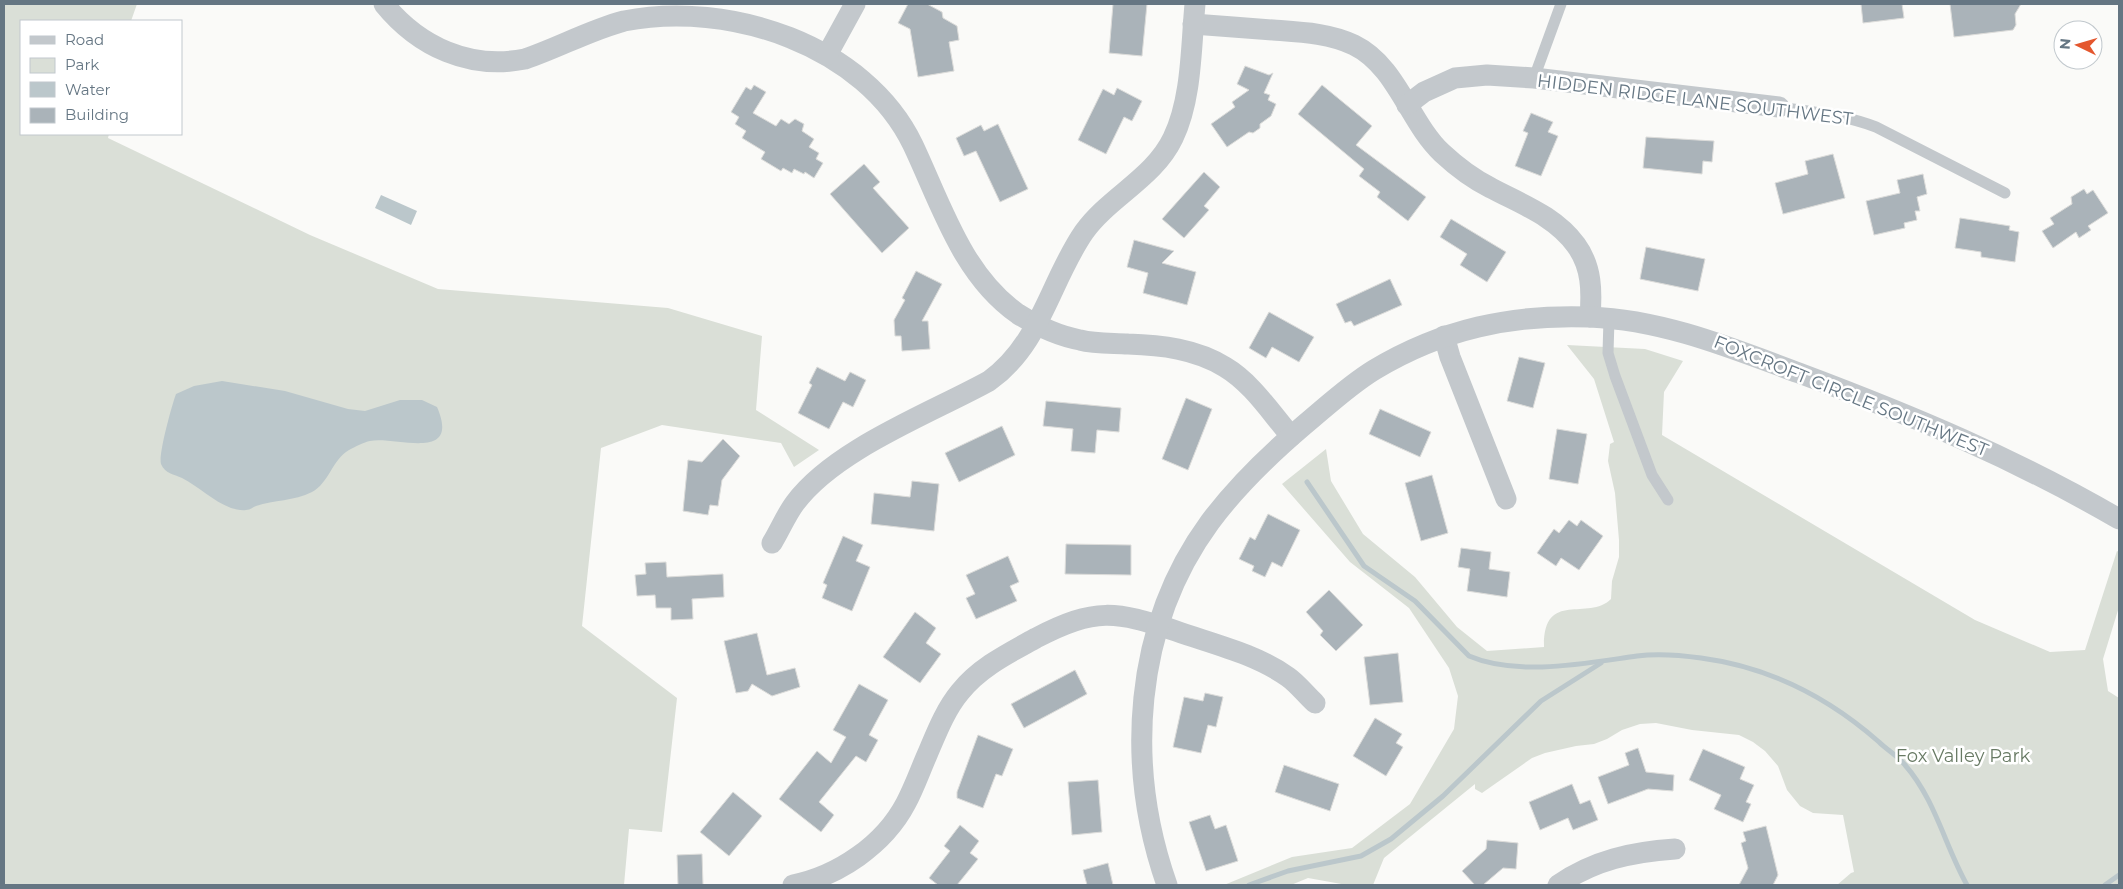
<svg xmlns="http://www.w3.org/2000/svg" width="2123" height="889" viewBox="0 0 2123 889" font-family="Montserrat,sans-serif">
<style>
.green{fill:#dadfd7}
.water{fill:#bbc7cb}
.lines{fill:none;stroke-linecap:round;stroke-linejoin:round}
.stream{stroke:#bbc7cb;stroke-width:5}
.building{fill:#aab3b9;stroke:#dcdcda}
.lane{stroke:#c3c8cc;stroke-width:11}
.street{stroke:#c3c8cc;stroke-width:21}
.labels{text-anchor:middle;stroke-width:5;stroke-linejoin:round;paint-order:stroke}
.street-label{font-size:18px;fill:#657683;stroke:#fff}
.park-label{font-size:18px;fill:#687a64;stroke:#fff}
</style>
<rect width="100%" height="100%" fill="#fafaf8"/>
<g class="green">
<polygon points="4,4 137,4 131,21 21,21 21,134 109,134 108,138 310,235 438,289 668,308 762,336 756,410 819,450 794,467 781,443 662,425 601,448 582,626 677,698 662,832 629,829 624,885 4,885"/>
<path d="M1567 345 1645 349 1683 361 1664 392 1662 435 1975 620 2050 652 2085 650 2117 551 2119 552V607L2103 659 2108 691 2119 698V885H1837L1851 873 1854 872 1843 815 1813 813 1800 806 1787 790 1778 766 1765 751 1753 742 1739 735 1692 730 1656 723 1640 724 1622 730 1607 739 1594 744 1576 746 1545 753 1532 758 1482 793 1475 789V784L1384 858 1373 885H1347L1308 878 1291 885H1224L1292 857 1352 848 1410 804 1454 729 1458 696 1449 668 1409 608 1350 562 1282 484 1326 449 1331 481 1363 534 1415 577 1457 627 1487 651 1544 647C1543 589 1588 622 1611 599L1612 581 1619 557V540L1615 493 1608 461 1610 444 1614 442 1594 379Z"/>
</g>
<g class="water">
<polygon points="381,195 417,211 411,225 375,208"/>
<path d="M222 381 285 391 348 409 365 411 400 400H422L437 407C461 463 396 436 370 441 364 442 355 447 349 450 332 460 329 483 312 492 294 501 274 500 256 506 253 507 250 510 246 510 242 511 235 509 231 508 213 501 199 487 182 478 174 474 165 474 161 464 158 455 172 405 176 394L194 386Z"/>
</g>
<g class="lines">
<g class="stream">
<path d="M1307 482 1364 566 1415 601 1469 656C1518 677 1587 663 1637 656 1659 653 1680 655 1701 658 1769 667 1828 697 1879 742 1887 750 1898 756 1905 765 1935 799 1945 846 1967 885"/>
<polyline points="1249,885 1288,871 1361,856 1391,839 1443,796 1541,701 1601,663"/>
<polyline points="2105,885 2119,875"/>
</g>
</g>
<g class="building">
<polygon points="908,4 927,4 942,12 943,18 957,26 959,40 949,42 954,71 918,77 910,29 898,23"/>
<polygon points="1113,4 1147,4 1142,56 1109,53"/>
<polygon points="1861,4 1902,4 1904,18 1863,23"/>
<polygon points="1950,4 2021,4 2015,14 2016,25 2013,30 1954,37"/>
<polygon points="1245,66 1269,75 1273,73 1264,93 1270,95 1268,100 1276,104 1271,116 1260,124 1260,128 1253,133 1249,132 1227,147 1211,124 1235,107 1232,102 1249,90 1237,84"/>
<polygon points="754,85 766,92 753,113 776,126 781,119 789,124 795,119 804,124 802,131 814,139 809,147 819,153 816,159 823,163 814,178 805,172 804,174 794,169 792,173 783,168 781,171 761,159 765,152 742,138 746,131 735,124 739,117 731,112 746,87 751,90"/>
<polygon points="1322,85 1372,126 1356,145 1426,197 1408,221 1377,197 1380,192 1359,176 1364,169 1298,114"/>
<polygon points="1117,88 1142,101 1132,121 1124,117 1106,154 1078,140 1103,89 1114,95"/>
<polygon points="1531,113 1553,122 1548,132 1558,136 1541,176 1515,166 1528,133 1523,131"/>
<polygon points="998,124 1028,189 1000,202 976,151 964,156 956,138 981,125 984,131"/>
<polygon points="1646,137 1714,141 1712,162 1703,161 1702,174 1643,168"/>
<polygon points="1833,154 1845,198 1783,214 1775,183 1808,174 1805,161"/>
<polygon points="864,164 880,182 873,188 909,228 882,253 830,194"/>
<polygon points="1204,172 1220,187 1204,206 1209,210 1184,238 1162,219"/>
<polygon points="1923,174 1927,194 1917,197 1920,211 1915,211 1917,220 1904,223 1905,228 1874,235 1866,201 1900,193 1897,180"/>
<polygon points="2084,189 2087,194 2093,190 2108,213 2088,226 2091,230 2079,238 2076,232 2053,248 2042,231 2054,224 2050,218 2072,204 2071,197"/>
<polygon points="1960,218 2010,226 2009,230 2019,232 2015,262 1981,257 1981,252 1955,248"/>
<polygon points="1451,219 1506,252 1487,282 1460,265 1467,254 1440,237"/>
<polygon points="1134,240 1174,251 1162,263 1196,272 1187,305 1143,293 1148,273 1127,267"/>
<polygon points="1646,247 1705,259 1698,291 1640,279"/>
<polygon points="916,271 942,284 922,321 928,321 930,349 902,351 901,336 895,336 894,320 905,300 902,298"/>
<polygon points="1390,279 1402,305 1354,326 1351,321 1345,323 1336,304"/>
<polygon points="1269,312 1314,337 1299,362 1272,347 1266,358 1249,348"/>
<polygon points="1519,357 1545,363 1533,408 1507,401"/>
<polygon points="817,367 845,381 850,372 866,380 853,407 843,402 829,429 798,413 812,385 809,383"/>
<polygon points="1186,398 1212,409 1188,470 1162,459"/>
<polygon points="1046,401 1121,408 1119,432 1097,430 1095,453 1071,451 1073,429 1043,426"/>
<polygon points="1380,409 1431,432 1420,457 1369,434"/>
<polygon points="1002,426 1015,455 959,482 945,453"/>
<polygon points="1557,429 1587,434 1578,484 1549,479"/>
<polygon points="723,439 740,456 722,480 718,506 710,505 708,515 683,511 688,460 702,462"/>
<polygon points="1432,475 1448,533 1421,541 1405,483"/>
<polygon points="912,481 939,484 934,531 871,524 874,493 910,497"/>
<polygon points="1268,514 1300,530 1282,567 1272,562 1265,577 1252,571 1254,566 1239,559 1250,537 1255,540"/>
<polygon points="1569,520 1577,526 1581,520 1603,536 1579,570 1561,558 1556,566 1537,553 1554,529 1559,533"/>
<polygon points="843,536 863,545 856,561 870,567 852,611 822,598 827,585 823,583"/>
<polygon points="1066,544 1131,545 1131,575 1065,574"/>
<polygon points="1461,548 1491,552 1489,569 1510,572 1507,597 1467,591 1470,569 1458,567"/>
<polygon points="1008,556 1019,582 1010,586 1017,601 976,619 966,598 975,594 966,575"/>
<polygon points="666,562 667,577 723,574 724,597 692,599 693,619 671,620 671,608 656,608 655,595 637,596 635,575 646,574 645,563"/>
<polygon points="1329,590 1363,625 1336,651 1320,635 1323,631 1306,612"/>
<polygon points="915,612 936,628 926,643 941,654 920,683 883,657"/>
<polygon points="757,633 767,675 795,668 800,687 772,696 752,684 748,691 736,693 724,641"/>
<polygon points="1398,653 1403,702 1370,705 1364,657"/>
<polygon points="1075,670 1087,694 1024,728 1011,704"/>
<polygon points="859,684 888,700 869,735 878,740 866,762 856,756 819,802 834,815 821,832 779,799 817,751 831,763 846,737 833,730"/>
<polygon points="1205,693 1223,697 1216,727 1208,725 1201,753 1173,747 1184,697 1203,701"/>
<polygon points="1375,718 1402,734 1396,743 1403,747 1386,776 1353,756"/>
<polygon points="978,735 1013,749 1002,776 996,774 983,808 957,798 957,792"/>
<polygon points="1638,748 1646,772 1674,775 1673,791 1648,789 1608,804 1598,777 1629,765 1625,753"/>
<polygon points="1703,749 1745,767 1740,779 1754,785 1746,802 1751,804 1743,822 1714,809 1721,795 1689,780"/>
<polygon points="1284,765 1339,784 1330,811 1275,792"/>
<polygon points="1098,780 1102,832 1072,835 1068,782"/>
<polygon points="1572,784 1580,804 1590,800 1598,820 1573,830 1568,818 1540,830 1529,802"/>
<polygon points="733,792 762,816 729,856 700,832"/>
<polygon points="1210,815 1215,829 1226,825 1238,861 1206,871 1189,822"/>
<polygon points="960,825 979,841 970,853 978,859 957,885 938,885 929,878 950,851 944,846"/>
<polygon points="1766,826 1778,875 1773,885 1739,885 1748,868 1741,843 1746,841 1743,832"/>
<polygon points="1487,840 1518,843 1516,869 1503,868 1483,885 1475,885 1462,871 1486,849"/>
<polygon points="702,854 703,885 678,885 677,855"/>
<polygon points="1108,863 1113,885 1087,885 1083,870"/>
</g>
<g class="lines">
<g class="lane">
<polyline points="1534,78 1561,4"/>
<path d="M1779 107C1812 112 1845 115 1876 127L2005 193"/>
<polyline points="1609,319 1608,353 1615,376 1652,475 1668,500"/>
</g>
<g class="street">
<path d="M384 4C419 47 470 70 525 59 558 48 590 30 624 21 729 0 865 45 913 145 941 204 962 275 1018 314 1037 326 1058 336 1080 340 1095 344 1112 343 1128 344 1161 345 1196 349 1225 367 1252 383 1271 413 1291 436"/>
<path d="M1193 24C1220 26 1246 28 1273 30 1300 32 1329 33 1354 45 1397 66 1409 122 1442 153 1457 167 1473 179 1491 188 1521 204 1555 216 1576 245 1592 267 1592 291 1590 317"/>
<polyline points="827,55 855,4"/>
<polyline points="1407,105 1424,92 1455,78 1487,75 1534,78 1779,107"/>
<polyline points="1444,336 1450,357 1506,499"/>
<path d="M772 543C780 530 786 515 795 503 835 449 931 413 989 381 1041 344 1050 281 1084 232 1109 197 1154 178 1173 138 1192 99 1191 46 1195 4"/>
<path d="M793 885C838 876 884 845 906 803 914 788 920 771 927 755 936 734 945 710 960 692 980 667 1009 653 1036 638 1096 607 1115 611 1176 631 1213 644 1256 654 1288 677 1298 684 1306 695 1315 703"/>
<path d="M1167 885C1125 766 1133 627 1210 522 1236 487 1269 455 1303 426 1326 407 1348 386 1374 370 1442 329 1512 314 1590 317 1664 320 1731 348 1799 373 1911 415 2016 459 2119 519"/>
<path d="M1558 885C1594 860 1632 852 1675 849"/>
</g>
</g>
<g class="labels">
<g class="street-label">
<text transform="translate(1695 100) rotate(7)" y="6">HIDDEN RIDGE LANE SOUTHWEST</text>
<text transform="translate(1851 396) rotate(22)" y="6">FOXCROFT CIRCLE SOUTHWEST</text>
</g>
<g class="park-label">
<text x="1963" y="762">Fox Valley Park</text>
</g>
</g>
<rect width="2123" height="889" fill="none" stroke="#657683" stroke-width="10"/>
<rect x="20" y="20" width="162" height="115" fill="#ffffff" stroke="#c1c8cd"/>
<rect x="30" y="36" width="25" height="8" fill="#c3c8cc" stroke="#c1c8cd"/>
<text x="65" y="45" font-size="15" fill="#657683">Road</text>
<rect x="30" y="58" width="25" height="15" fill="#dadfd7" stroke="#c1c8cd"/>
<text x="65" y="70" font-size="15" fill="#657683">Park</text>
<rect x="30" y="82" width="25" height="15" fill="#bbc7cb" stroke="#c1c8cd"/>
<text x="65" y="95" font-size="15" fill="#657683">Water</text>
<rect x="30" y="108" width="25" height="15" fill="#aab3b9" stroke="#c1c8cd"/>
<text x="65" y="120" font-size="15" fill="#657683">Building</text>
<g transform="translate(2078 45) rotate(275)"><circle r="24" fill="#ffffff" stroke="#c1c8cd"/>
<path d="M0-4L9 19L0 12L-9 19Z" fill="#e4572e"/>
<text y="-8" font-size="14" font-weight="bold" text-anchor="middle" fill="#657683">N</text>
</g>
</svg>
